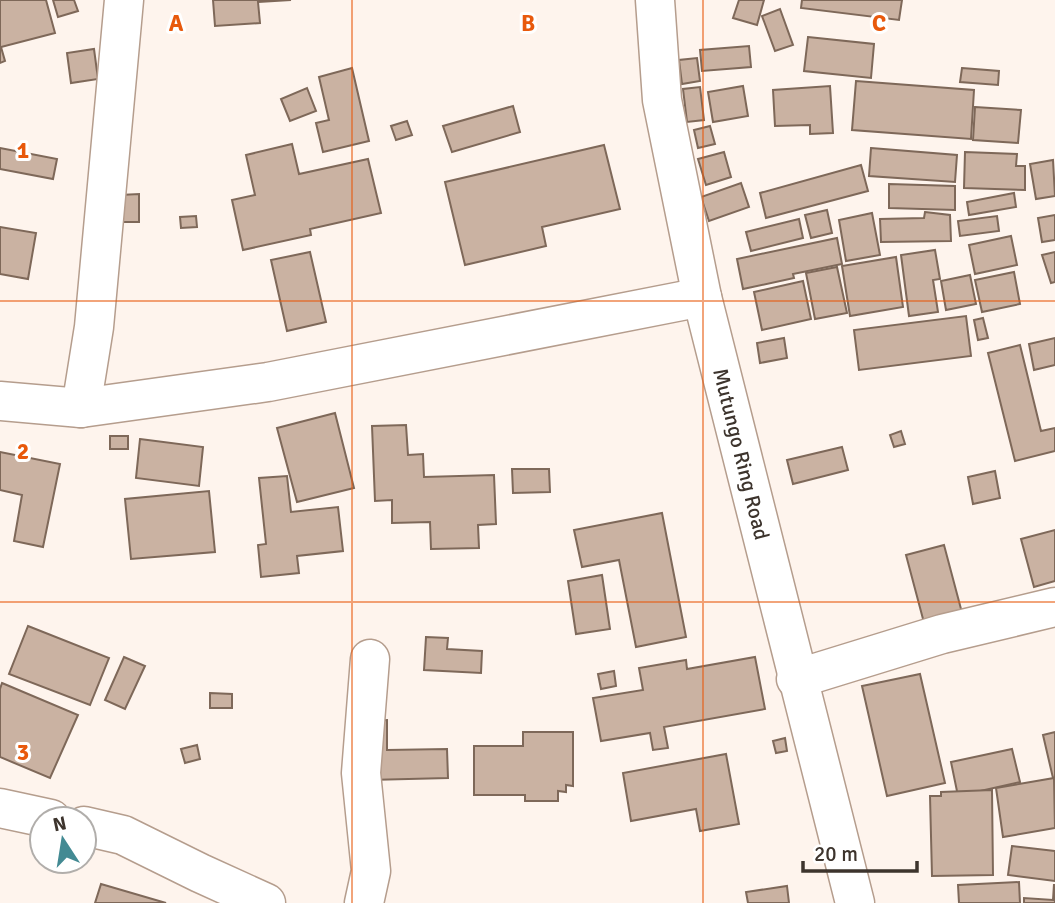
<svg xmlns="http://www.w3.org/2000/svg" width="1055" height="903" viewBox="0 0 1055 903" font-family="Signika,sans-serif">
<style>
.building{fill:#cab2a2;stroke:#7e6859;stroke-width:2}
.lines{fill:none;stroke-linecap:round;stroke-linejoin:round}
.street-casing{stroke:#b59d8d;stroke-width:41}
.street{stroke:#fff;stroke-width:38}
.grid{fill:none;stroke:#e8590c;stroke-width:2;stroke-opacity:0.55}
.labels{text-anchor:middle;stroke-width:6;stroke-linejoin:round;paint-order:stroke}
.street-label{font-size:21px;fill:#3d342d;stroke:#fff}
.grid-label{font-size:23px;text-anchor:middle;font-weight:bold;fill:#e8590c;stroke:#fff;stroke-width:6;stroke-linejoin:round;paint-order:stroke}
</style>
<rect width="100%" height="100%" fill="#fef4ed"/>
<g class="building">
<polygon points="0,0 46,0 55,33 1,47 5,61 0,63"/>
<polygon points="53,0 74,0 78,11 58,17"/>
<polygon points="213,0 291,0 258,2 260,23 215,26"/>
<polygon points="739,0 764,0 757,25 733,18"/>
<polygon points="802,0 902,0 899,20 801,8"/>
<polygon points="780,9 793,45 775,51 762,16"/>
<polygon points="808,37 874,44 871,78 804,71"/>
<polygon points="749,46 751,67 702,71 700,50"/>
<polygon points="94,49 98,79 71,83 67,53"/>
<polygon points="697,58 700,81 682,84 679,60"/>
<polygon points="352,68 369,141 323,152 316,123 329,120 319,77"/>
<polygon points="962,68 999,71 998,85 960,82"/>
<polygon points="856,81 974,90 971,139 852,130"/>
<polygon points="743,86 748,116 713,122 708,92"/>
<polygon points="830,86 833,133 810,134 810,125 775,126 773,90"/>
<polygon points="700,87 704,120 687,122 683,89"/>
<polygon points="307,88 316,111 290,121 281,99"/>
<polygon points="513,106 520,132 452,152 443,126"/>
<polygon points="975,107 1021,110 1018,143 973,140"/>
<polygon points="407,121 412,135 396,140 391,126"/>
<polygon points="710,126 715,144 698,148 694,130"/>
<polygon points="292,144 299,174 368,159 381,213 310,229 311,235 243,250 232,200 255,195 246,155"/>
<polygon points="604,145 620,209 542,227 546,246 465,265 445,182"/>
<polygon points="0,148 57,159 53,179 0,169"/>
<polygon points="871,148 957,155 955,182 869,176"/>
<polygon points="724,152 731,177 706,185 698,159"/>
<polygon points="965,152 1017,154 1016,166 1025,166 1025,190 964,188"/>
<polygon points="1053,160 1055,196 1036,199 1030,164"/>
<polygon points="861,165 868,191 766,218 760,193"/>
<polygon points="741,183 749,207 709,221 701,197"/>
<polygon points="889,184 955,186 955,210 889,208"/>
<polygon points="1014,193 1016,207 969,215 967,202"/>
<polygon points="139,194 139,222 120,222 120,195"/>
<polygon points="827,210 832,233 811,238 805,215"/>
<polygon points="925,212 950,215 951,241 881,242 880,219 924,218"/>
<polygon points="872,213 880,255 846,261 839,220"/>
<polygon points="1055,215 1055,240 1042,242 1038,218"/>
<polygon points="196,216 197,227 181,228 180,217"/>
<polygon points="997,216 999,231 960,236 958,221"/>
<polygon points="799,219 803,238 751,251 746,232"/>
<polygon points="0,227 36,233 28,279 0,274"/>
<polygon points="1011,236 1017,265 975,274 969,245"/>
<polygon points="837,238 842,264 793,274 794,278 743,289 737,259"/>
<polygon points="935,250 940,279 933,280 938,312 909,316 901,255"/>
<polygon points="310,252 326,322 287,331 271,260"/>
<polygon points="1055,252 1055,282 1051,283 1042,255"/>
<polygon points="896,257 903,307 850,316 842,266"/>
<polygon points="837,267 847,313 815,319 806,273"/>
<polygon points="1014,272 1020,304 982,312 975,280"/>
<polygon points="970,275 976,304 946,310 941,281"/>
<polygon points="803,281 811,319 762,330 754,292"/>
<polygon points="966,316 971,356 859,370 854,330"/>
<polygon points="983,318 988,338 978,340 974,320"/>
<polygon points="784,338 787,358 760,363 757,343"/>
<polygon points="1055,338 1055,365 1034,370 1029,344"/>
<polygon points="1020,345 1041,431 1055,428 1055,451 1015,461 988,353"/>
<polygon points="335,413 354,488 297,502 277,428"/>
<polygon points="406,425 408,455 423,454 424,477 494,475 496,524 478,525 479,548 431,549 430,522 392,523 392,500 375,501 372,426"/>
<polygon points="901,431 905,444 894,447 890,435"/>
<rect x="110" y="436" width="18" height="13"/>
<polygon points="140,439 203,447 199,486 136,478"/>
<polygon points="842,447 848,470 793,484 787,460"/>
<polygon points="0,452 60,464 43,547 14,541 22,495 0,490"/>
<polygon points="512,469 549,469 550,492 513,493"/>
<polygon points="995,471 1000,498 973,504 968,477"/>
<polygon points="287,476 291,512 338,507 343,551 297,556 299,573 261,577 258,545 266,544 259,478"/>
<polygon points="209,491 215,552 131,559 125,499"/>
<polygon points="662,513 686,637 636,647 619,560 582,567 574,530"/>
<polygon points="1055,530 1055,581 1034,587 1021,539"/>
<polygon points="944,545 965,624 927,634 906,555"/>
<polygon points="602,575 610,629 576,634 568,581"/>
<polygon points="28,626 109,658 90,705 9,674"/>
<polygon points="426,637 448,638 447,649 482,651 481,673 424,670"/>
<polygon points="124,657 145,666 125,709 105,700"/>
<polygon points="755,657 765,709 664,727 668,748 653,750 650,733 601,741 593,698 643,690 639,668 686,660 687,669"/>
<polygon points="614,671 616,686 601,689 598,674"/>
<polygon points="920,674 945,783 887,796 862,686"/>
<polygon points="2,683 78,715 50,778 0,757 0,689"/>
<polygon points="210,693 232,694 232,708 210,708"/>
<polygon points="387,720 387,750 447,749 448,778 369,780 369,721"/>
<polygon points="523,732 573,732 573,786 566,785 566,792 558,791 558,801 525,801 525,795 474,795 474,746 523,746"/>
<polygon points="1055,732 1055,777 1053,778 1043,735"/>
<polygon points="785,738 787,751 776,753 773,741"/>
<polygon points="197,745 200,759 185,763 181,749"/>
<polygon points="1012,749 1020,782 958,796 951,762"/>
<polygon points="726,754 739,824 700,831 696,809 631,821 623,773"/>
<polygon points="1054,778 1055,828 1003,837 996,788"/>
<polygon points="992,790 993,875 932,876 930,796 941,796 941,792"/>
<polygon points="1012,846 1055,851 1055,881 1008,875"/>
<polygon points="1019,882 1020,903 959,903 958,885"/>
<polygon points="101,884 166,903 95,903"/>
<polygon points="1054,884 1055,903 1024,903 1024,898 1053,900"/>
<polygon points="787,886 789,903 748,903 746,892"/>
</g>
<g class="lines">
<g class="street-casing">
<g id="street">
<polyline points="655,0 662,100 702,297 855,903"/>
<polyline points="0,401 81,408 268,382 702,297"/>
<polyline points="81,408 94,327 124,0"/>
<polyline points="796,679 942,634 1055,607"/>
<polyline points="0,808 51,819"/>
<polyline points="84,826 123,835 200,873 266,903"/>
<polyline points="364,903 371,871 361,773 370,659"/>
</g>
</g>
<use href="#street" class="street"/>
</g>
<path class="grid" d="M352 0V903M703 0V903M0 301H1055M0 602H1055"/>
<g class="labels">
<g class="street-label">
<text transform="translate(741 454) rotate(76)" y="7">Mutungo Ring Road</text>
</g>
</g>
<g class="grid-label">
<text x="176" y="31">A</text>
<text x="528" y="31">B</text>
<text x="879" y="31">C</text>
<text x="23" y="158">1</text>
<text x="23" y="459">2</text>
<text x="23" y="760">3</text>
</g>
<g transform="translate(63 840) rotate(348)"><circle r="33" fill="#ffffff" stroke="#b1aeab" stroke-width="2"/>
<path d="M0-5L12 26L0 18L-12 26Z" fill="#438a93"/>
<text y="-10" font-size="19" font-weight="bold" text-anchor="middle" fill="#3d342d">N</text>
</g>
<path d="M803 861v10h114v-10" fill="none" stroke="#3d342d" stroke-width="3.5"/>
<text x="814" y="861" font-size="21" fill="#3d342d" stroke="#ffffff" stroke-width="5" paint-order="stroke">20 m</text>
</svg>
